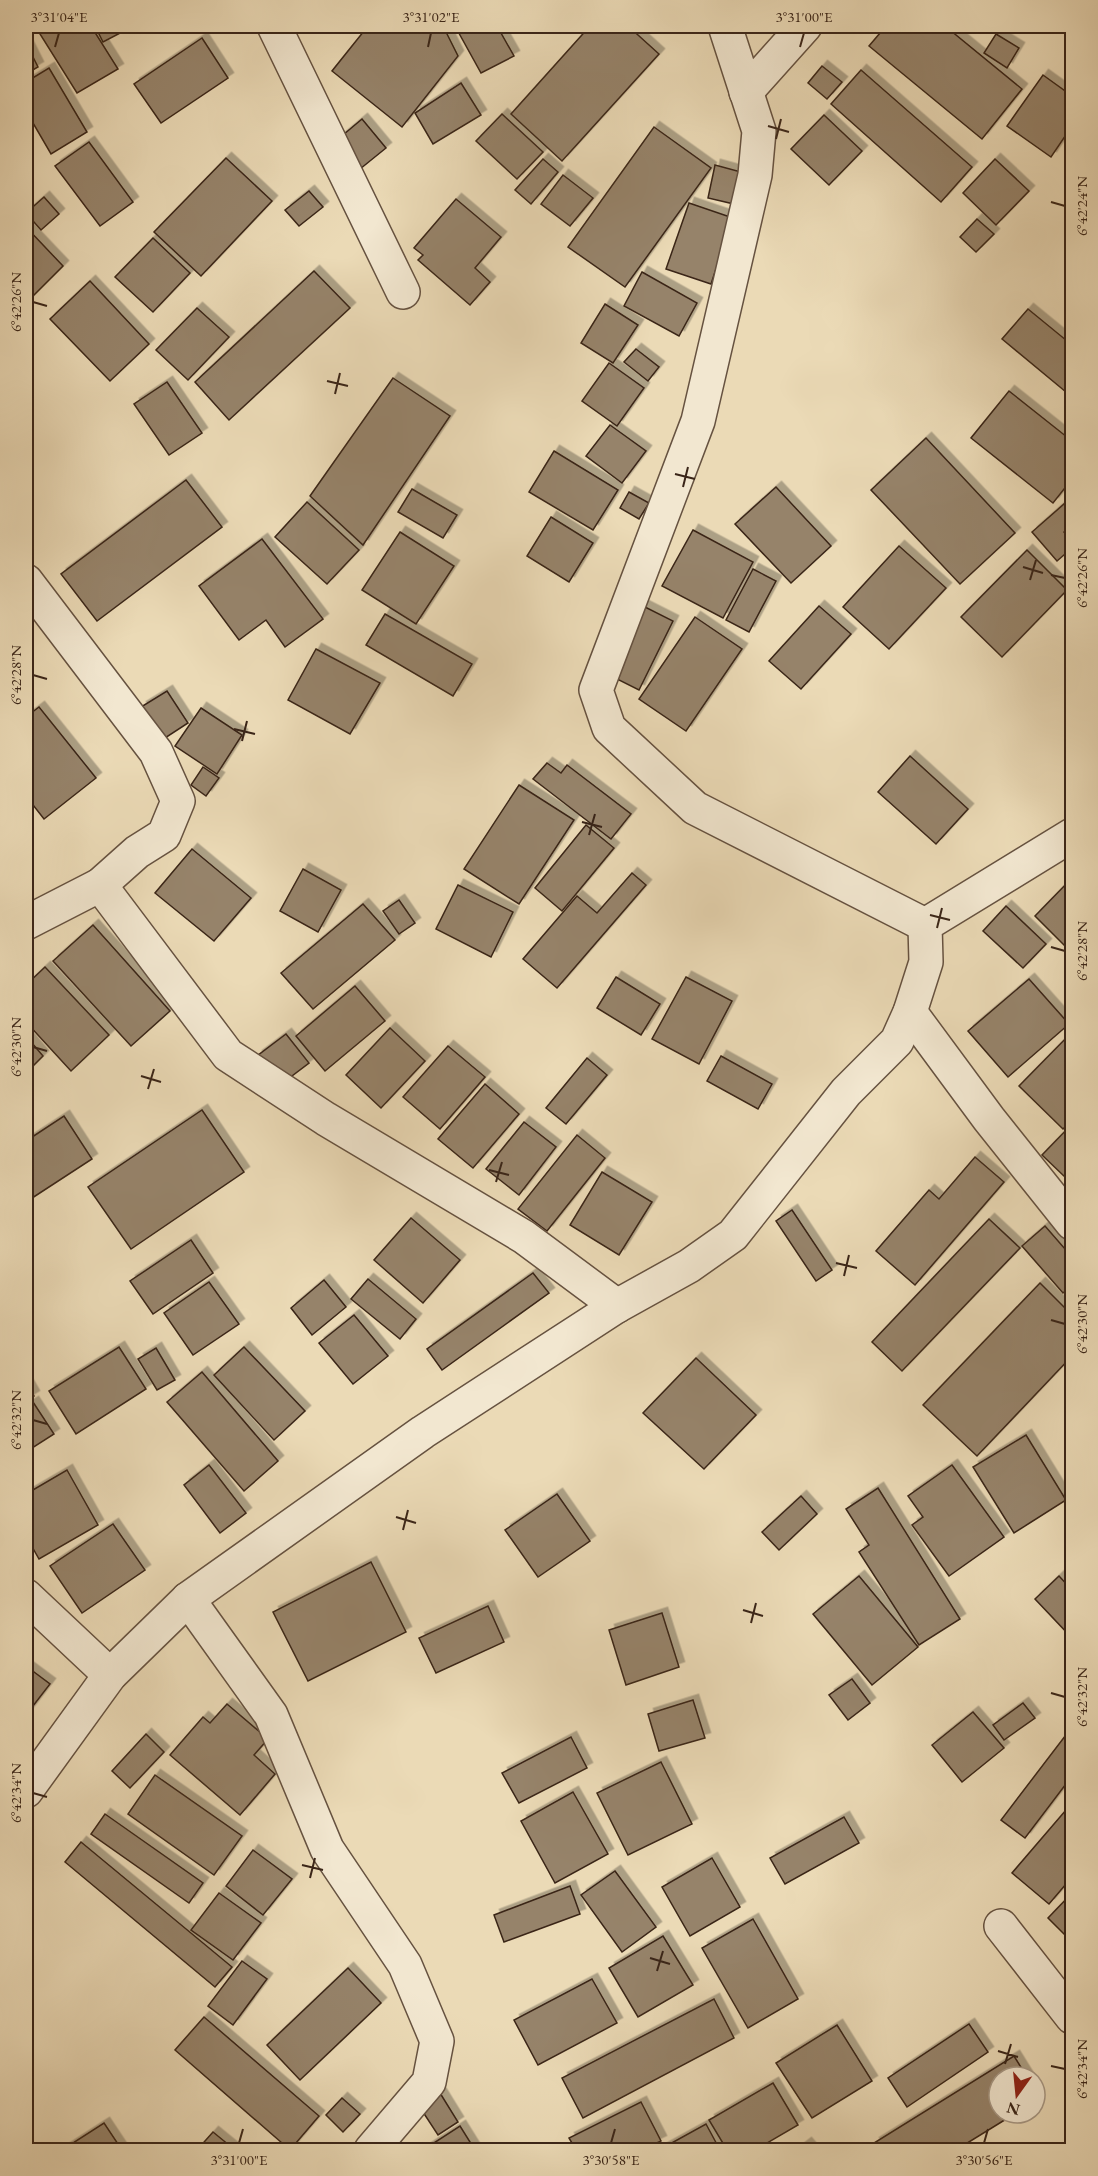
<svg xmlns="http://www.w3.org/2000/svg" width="1098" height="2176" viewBox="0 0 1098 2176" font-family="'EB Garamond',serif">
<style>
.building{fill:#96836a;stroke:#3a2518;stroke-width:1.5;filter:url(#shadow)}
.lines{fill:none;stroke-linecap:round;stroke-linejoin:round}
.minor-casing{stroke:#665240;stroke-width:36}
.minor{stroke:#f2e7d0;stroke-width:33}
.ticks{fill:none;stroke:#3a2518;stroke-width:2}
.neatline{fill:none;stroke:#3a2518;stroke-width:2}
.ticks-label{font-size:15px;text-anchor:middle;fill:#3a2518}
</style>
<defs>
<filter id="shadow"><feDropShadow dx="5.5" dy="-5.5" stdDeviation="0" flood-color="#0004"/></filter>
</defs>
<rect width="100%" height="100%" fill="#ebdab6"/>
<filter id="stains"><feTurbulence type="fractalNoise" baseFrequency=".00333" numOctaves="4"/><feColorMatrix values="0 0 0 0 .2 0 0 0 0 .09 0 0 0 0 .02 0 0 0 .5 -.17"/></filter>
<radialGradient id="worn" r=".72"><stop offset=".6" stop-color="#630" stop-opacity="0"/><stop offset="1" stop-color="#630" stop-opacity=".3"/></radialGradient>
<g class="building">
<polygon points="35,26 91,26 118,69 77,93"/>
<polygon points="95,26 123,26 126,30 103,42"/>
<polygon points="368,26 443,26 458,56 402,127 332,71"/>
<polygon points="455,26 497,26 514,56 481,73"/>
<polygon points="590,26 628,26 659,54 562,161 511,114"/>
<polygon points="886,26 945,26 1022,89 982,139 869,46"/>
<polygon points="996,34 1019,48 1007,68 984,53"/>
<polygon points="202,38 228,78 161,123 134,84"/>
<polygon points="26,43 38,67 26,74"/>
<polygon points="822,66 842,82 827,99 808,83"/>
<polygon points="49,68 87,132 51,154 26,111 26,82"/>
<polygon points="861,70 972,167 941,202 831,104"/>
<polygon points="1043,75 1072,96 1072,126 1051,157 1007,126"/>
<polygon points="461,83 481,115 433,144 415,113"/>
<polygon points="502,114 543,152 517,179 476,141"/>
<polygon points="824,115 862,151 829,185 791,149"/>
<polygon points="362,119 386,148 360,169 337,140"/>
<polygon points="654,127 711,168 625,287 568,247"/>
<polygon points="89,142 133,202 100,226 55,166"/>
<polygon points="226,158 272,201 201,276 154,232"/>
<polygon points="543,159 558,172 531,204 515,190"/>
<polygon points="995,159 1029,191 996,225 963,193"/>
<polygon points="715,165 741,172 734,204 708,198"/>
<polygon points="563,175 593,198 570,226 541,204"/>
<polygon points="309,191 323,207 299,226 285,210"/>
<polygon points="44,197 59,214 41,230 26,213"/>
<polygon points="456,199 501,237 475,268 490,282 470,305 418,260 423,255 414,248"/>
<polygon points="689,203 733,218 711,284 666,269"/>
<polygon points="977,219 994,234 976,252 960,237"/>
<polygon points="26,227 63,266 26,303"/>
<polygon points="153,238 190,273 153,312 115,277"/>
<polygon points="314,271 350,308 229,420 195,382"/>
<polygon points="642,272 697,303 679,336 624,306"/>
<polygon points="90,281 149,344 110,381 50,319"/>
<polygon points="605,304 638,325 613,363 581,343"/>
<polygon points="197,308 229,337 188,380 156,350"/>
<polygon points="1028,309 1072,345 1072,397 1002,339"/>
<polygon points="636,349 659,367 648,381 624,362"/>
<polygon points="609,363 644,388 617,426 582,401"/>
<polygon points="393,378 450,416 363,545 310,496"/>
<polygon points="167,382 202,433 169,455 134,404"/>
<polygon points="1009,391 1072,441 1072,479 1053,503 971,438"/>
<polygon points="610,425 646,451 622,483 586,456"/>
<polygon points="926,438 1015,533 960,584 871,490"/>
<polygon points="554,451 618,490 593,530 529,492"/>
<polygon points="186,480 222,527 97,621 61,574"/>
<polygon points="776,487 831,546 791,583 735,524"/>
<polygon points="412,489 457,515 443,538 398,512"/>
<polygon points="629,492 649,503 639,519 620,508"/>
<polygon points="1072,497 1072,525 1064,532 1072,542 1072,548 1057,561 1032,532"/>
<polygon points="307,502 359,550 327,584 275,537"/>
<polygon points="551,517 593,543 569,582 527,556"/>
<polygon points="693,530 753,562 723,618 662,586"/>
<polygon points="400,532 454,566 416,624 362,590"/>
<polygon points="262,539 323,619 285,647 266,620 239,640 199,586"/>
<polygon points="899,546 946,588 889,649 843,607"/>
<polygon points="1027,550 1067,590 1002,657 961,617"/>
<polygon points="753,569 776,581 749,632 726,620"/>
<polygon points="641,605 673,621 639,690 607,674"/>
<polygon points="819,606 851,634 801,689 769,661"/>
<polygon points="385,614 472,664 453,696 366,645"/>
<polygon points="695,617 742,649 686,731 639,699"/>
<polygon points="316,649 380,683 350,734 288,700"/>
<polygon points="167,691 188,723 162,740 141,707"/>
<polygon points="39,707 96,778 44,819 26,796 26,717"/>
<polygon points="201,708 242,735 217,774 175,746"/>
<polygon points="910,756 968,809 936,844 878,792"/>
<polygon points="547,763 561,773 567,765 631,814 611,839 533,779"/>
<polygon points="203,767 219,778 206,796 191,785"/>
<polygon points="519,785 574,820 519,904 464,869"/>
<polygon points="586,825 614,848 562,911 535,888"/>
<polygon points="192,849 251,898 214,941 155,893"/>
<polygon points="303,869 341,890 318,932 280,911"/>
<polygon points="632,873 646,885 557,988 523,959 577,896 597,913"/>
<polygon points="1071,879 1072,880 1072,953 1035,916"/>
<polygon points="458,885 513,912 491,957 436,929"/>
<polygon points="399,900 415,923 399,934 383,911"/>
<polygon points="363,904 395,940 313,1009 281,973"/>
<polygon points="1006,906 1046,944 1023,968 983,931"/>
<polygon points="93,925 170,1011 131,1046 53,961"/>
<polygon points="45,967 109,1035 71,1071 26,1022 26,985"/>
<polygon points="616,977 660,1004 641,1035 597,1008"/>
<polygon points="686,977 732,1001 699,1064 652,1039"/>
<polygon points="1029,979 1069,1024 1008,1077 968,1031"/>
<polygon points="355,986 385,1021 325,1071 296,1036"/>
<polygon points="390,1028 425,1061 381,1108 346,1075"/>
<polygon points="1072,1032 1072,1120 1063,1129 1019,1086"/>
<polygon points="286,1034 309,1063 280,1085 257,1056"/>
<polygon points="26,1036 43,1056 26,1073"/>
<polygon points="448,1046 485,1077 440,1129 403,1097"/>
<polygon points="721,1056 772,1084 758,1109 707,1081"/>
<polygon points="587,1058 607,1075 566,1124 546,1108"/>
<polygon points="485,1084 519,1114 473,1168 438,1139"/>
<polygon points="202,1110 244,1172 131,1249 88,1187"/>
<polygon points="64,1116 92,1159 26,1202 26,1141"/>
<polygon points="524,1122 556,1147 519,1195 486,1169"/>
<polygon points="1072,1124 1072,1171 1066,1178 1042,1155"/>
<polygon points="577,1135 605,1158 547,1231 518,1209"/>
<polygon points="975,1157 1004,1182 915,1285 876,1251 929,1190 939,1199"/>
<polygon points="602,1172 652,1202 619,1255 570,1225"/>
<polygon points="792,1210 832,1270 816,1281 776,1221"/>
<polygon points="411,1218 460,1260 423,1303 374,1260"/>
<polygon points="989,1219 1020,1248 902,1371 872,1342"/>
<polygon points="1045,1226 1072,1257 1072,1285 1063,1293 1022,1246"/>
<polygon points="191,1240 213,1273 153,1314 130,1281"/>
<polygon points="533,1273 549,1293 442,1370 427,1349"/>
<polygon points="368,1279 416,1319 400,1339 351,1299"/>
<polygon points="324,1280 346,1307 312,1335 291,1308"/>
<polygon points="209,1282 239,1324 193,1355 164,1313"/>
<polygon points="1040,1283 1072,1315 1072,1356 977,1456 923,1405"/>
<polygon points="354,1315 388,1356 353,1384 319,1343"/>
<polygon points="119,1347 146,1389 76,1434 49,1391"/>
<polygon points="244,1347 305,1411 274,1440 214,1375"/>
<polygon points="156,1348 175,1380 157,1390 138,1359"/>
<polygon points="696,1358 756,1415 704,1469 643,1413"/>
<polygon points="202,1372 278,1461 244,1491 167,1402"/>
<polygon points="26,1382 34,1396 26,1401"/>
<polygon points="33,1402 54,1434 26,1452 26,1407"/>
<polygon points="1026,1435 1066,1500 1014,1533 973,1467"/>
<polygon points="209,1465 246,1513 220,1533 184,1485"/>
<polygon points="952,1465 1004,1537 949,1576 912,1525 923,1517 908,1496"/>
<polygon points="67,1470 98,1525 39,1559 26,1536 26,1494"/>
<polygon points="878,1488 960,1619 919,1645 859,1552 869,1545 846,1509"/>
<polygon points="557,1494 590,1541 538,1577 505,1530"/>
<polygon points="801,1496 817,1514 779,1550 762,1532"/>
<polygon points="113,1524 145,1570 82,1613 50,1566"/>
<polygon points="371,1562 406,1632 308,1681 273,1612"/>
<polygon points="859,1576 918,1647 872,1685 813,1614"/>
<polygon points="1059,1576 1072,1590 1072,1638 1035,1599"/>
<polygon points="488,1606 504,1642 436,1673 419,1638"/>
<polygon points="662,1613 679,1667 626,1685 609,1630"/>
<polygon points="26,1666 50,1684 26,1715"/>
<polygon points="852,1679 870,1703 848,1720 829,1695"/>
<polygon points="693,1700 705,1738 659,1751 648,1714"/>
<polygon points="1023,1703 1035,1718 1004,1740 993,1725"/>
<polygon points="227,1704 268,1739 254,1755 275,1774 240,1815 170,1755 203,1717 210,1723"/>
<polygon points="973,1712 1004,1748 962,1782 932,1745"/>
<polygon points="1072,1727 1072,1776 1025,1838 1001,1820"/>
<polygon points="146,1734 164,1752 130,1788 112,1771"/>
<polygon points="571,1737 587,1768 519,1803 502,1773"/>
<polygon points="661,1762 692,1824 628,1855 597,1793"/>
<polygon points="155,1775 242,1836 214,1875 128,1814"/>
<polygon points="573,1792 608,1854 555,1883 521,1821"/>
<polygon points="1072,1803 1072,1877 1049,1904 1012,1873"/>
<polygon points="105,1814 203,1883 189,1903 91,1834"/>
<polygon points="844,1817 859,1843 785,1884 770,1858"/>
<polygon points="81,1842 232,1967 215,1987 65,1862"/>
<polygon points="253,1850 292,1879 263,1915 226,1886"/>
<polygon points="712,1858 740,1907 690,1936 662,1887"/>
<polygon points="615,1871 656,1927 622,1952 581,1895"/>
<polygon points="570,1886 580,1914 504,1942 494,1915"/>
<polygon points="219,1893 261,1923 233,1960 191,1930"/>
<polygon points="1072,1893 1072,1942 1048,1918"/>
<polygon points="753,1919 798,1999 748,2028 702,1948"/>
<polygon points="663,1936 693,1985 638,2017 609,1968"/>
<polygon points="242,1961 267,1979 233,2025 208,2006"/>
<polygon points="348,1968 381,2003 300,2080 267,2045"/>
<polygon points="592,1979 617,2023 538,2065 514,2020"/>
<polygon points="714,1999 734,2038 583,2118 562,2078"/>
<polygon points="204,2017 319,2116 290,2150 175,2050"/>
<polygon points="969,2024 988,2052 907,2107 888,2078"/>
<polygon points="837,2025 872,2081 812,2118 776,2063"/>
<polygon points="1014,2056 1027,2077 999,2077 999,2113 1016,2113 956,2150 878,2150 874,2143"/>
<polygon points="773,2083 798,2125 755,2150 727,2150 709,2120"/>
<polygon points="440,2093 458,2122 438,2135 419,2106"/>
<polygon points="342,2098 360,2114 343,2132 326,2115"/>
<polygon points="641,2102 661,2141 642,2150 576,2150 569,2138"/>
<polygon points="104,2123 122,2150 62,2150"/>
<polygon points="706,2124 720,2150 659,2150"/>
<polygon points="460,2126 475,2150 427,2150 426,2148"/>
<polygon points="213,2132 235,2150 197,2150"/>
<polygon points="806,2143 812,2150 797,2150"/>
</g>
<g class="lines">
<g class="minor-casing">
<g id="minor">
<polyline points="274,26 403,292"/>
<polyline points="725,26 759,131 755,175 698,421 596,690 609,728 695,808 925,925"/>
<polyline points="746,92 805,26"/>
<polyline points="26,581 156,752 178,801 164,835 137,852 100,885 26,923"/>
<polyline points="100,885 228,1055 326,1119 524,1237 617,1306"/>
<polyline points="910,1012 989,1119 1072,1223"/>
<polyline points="26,1596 110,1675"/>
<polyline points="188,1599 271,1715 327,1849 405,1965 437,2041 429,2082 371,2150"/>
<polyline points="26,1791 110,1675 188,1599 423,1432 617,1306 689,1266 733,1235 846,1092 897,1041 910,1012 926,962 925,925 1072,835"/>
<polyline points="1001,1926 1072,2017"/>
</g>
</g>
<use href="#minor" class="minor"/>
</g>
<path class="ticks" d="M55 47 59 33M428 47 431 33M800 47 804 33M768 126 789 132M776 139 781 119M1051 202 1065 206M33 302 47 306M327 381 348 386M335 394 340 373M675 474 695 479M683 487 688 467M1023 567 1043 573M1051 575 1065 578M1030 580 1036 560M33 675 47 679M234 729 255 734M242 741 247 721M582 822 602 827M589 835 595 814M930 915 950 920M937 928 942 908M1051 947 1065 951M33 1047 47 1051M141 1076 161 1082M148 1089 154 1069M489 1170 509 1175M496 1182 502 1162M836 1263 857 1268M844 1276 849 1255M1051 1320 1065 1324M33 1420 47 1424M396 1517 416 1523M403 1530 408 1510M743 1610 763 1616M751 1623 756 1603M1051 1693 1065 1697M33 1793 47 1797M302 1865 323 1870M310 1878 315 1858M650 1958 670 1964M657 1971 663 1951M998 2051 1018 2057M1005 2064 1011 2044M1051 2066 1065 2069M239 2143 243 2129M611 2143 615 2129M984 2143 988 2129"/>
<rect width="1098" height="2176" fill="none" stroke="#ebdab6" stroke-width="66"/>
<g transform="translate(1017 2095) rotate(195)"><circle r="28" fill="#f2e7d0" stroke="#a89986" stroke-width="1.5"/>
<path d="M0-4.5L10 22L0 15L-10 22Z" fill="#8f2418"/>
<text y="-9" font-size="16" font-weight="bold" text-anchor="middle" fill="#3a2518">N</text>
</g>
<rect x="33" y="33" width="1032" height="2110" class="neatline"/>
<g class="ticks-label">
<text x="59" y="22">3°31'04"E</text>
<text x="431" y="22">3°31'02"E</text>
<text x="804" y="22">3°31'00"E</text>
<text transform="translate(1082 206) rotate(-90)" y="5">6°42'24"N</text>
<text transform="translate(16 302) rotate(-90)" y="5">6°42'26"N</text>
<text transform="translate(1082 578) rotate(-90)" y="5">6°42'26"N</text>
<text transform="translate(16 675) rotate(-90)" y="5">6°42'28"N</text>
<text transform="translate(1082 951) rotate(-90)" y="5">6°42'28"N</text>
<text transform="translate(16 1047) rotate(-90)" y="5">6°42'30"N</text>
<text transform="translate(1082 1324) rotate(-90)" y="5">6°42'30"N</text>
<text transform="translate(16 1420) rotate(-90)" y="5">6°42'32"N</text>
<text transform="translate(1082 1697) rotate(-90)" y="5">6°42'32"N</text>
<text transform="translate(16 1793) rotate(-90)" y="5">6°42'34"N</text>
<text transform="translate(1082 2069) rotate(-90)" y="5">6°42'34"N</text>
<text x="239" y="2165">3°31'00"E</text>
<text x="611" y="2165">3°30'58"E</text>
<text x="984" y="2165">3°30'56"E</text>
</g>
<rect width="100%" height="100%" filter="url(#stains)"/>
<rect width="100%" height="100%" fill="url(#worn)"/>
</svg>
